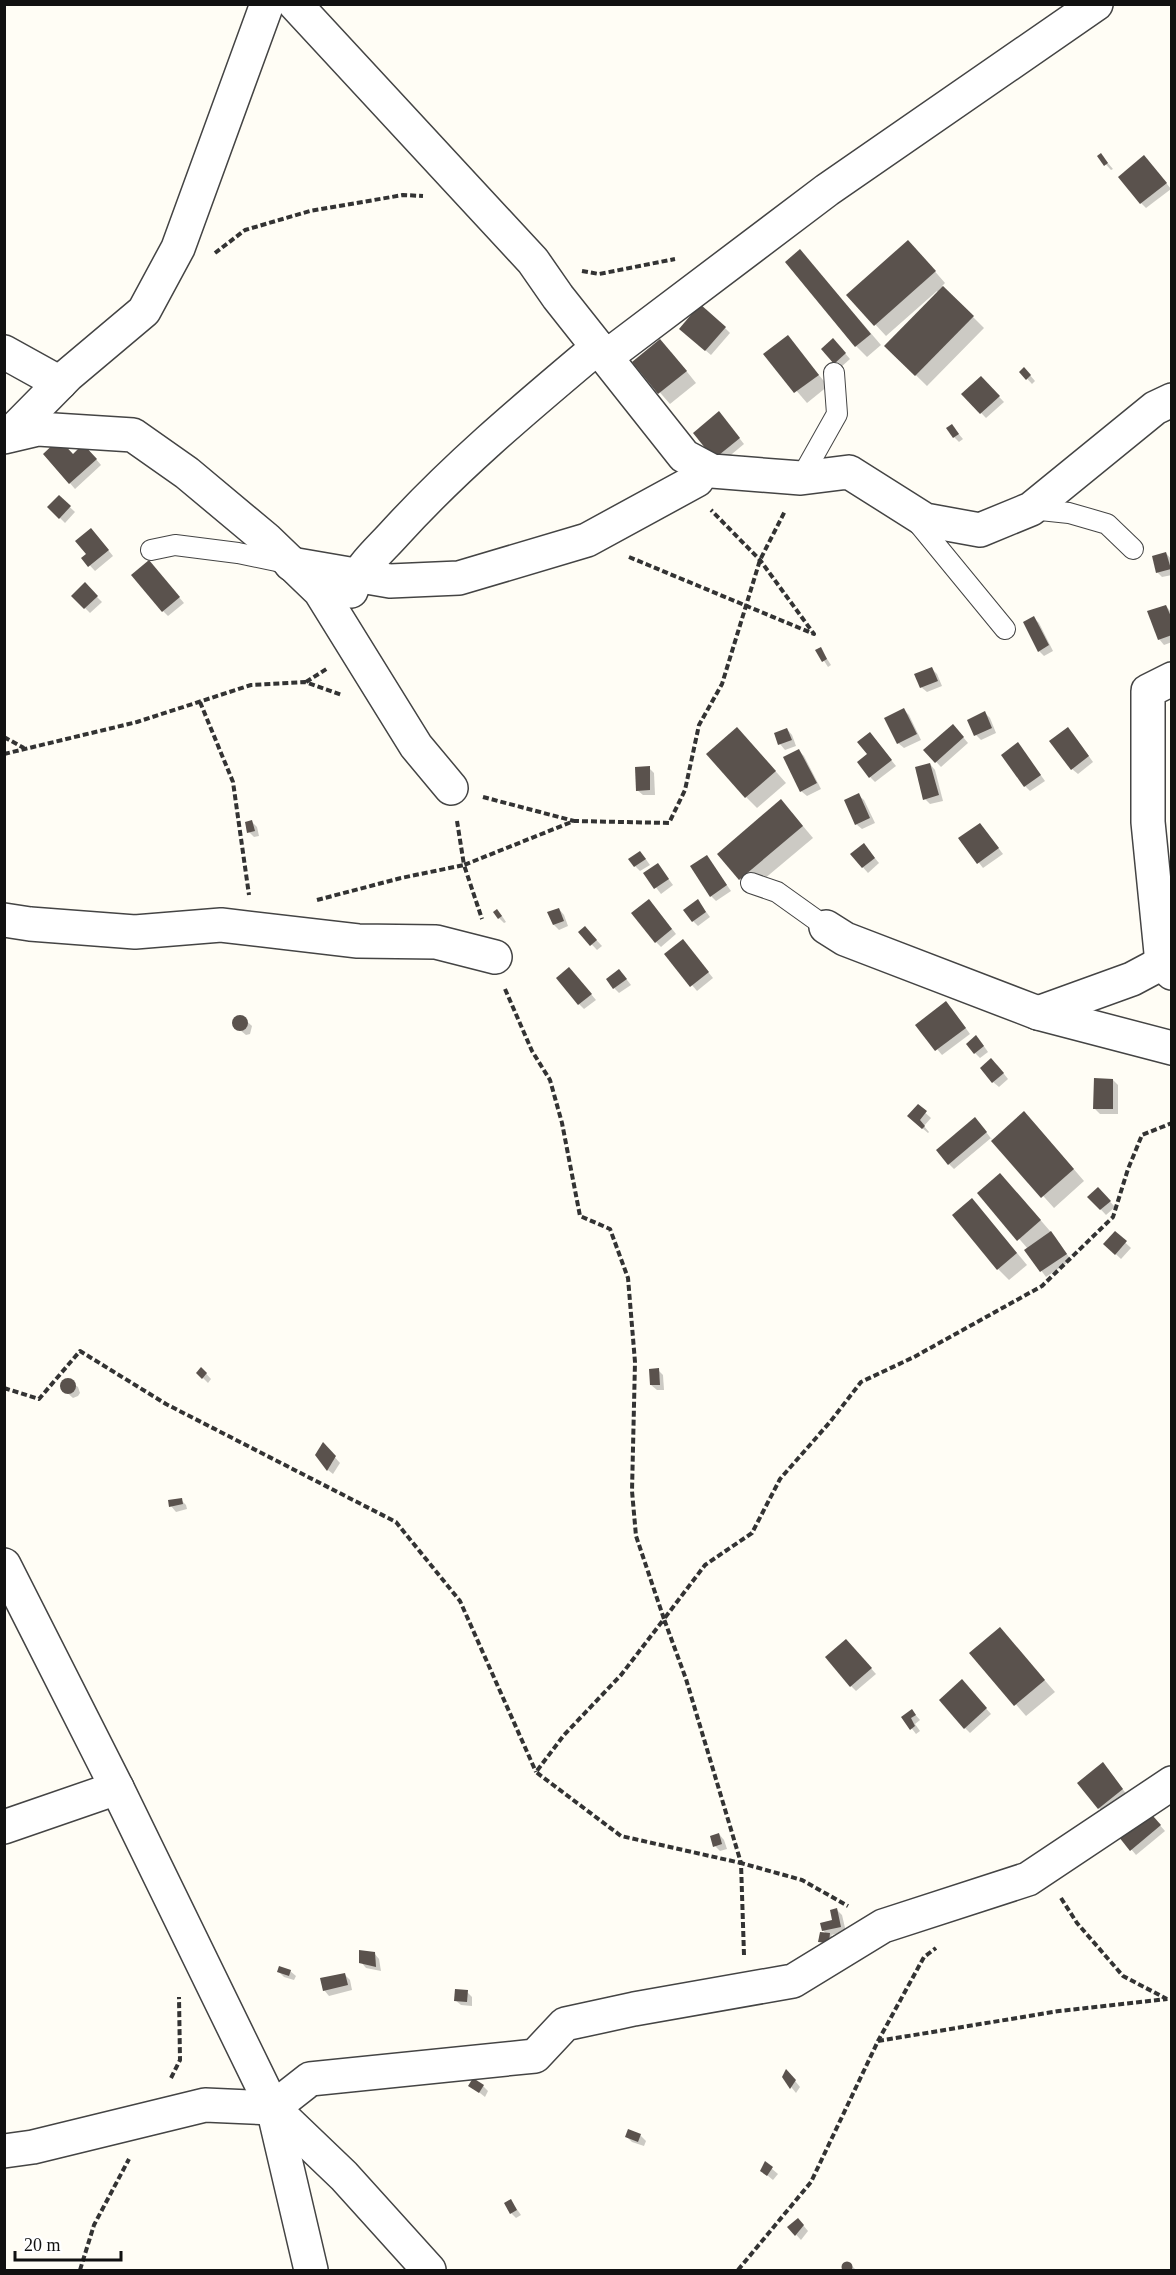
<svg xmlns="http://www.w3.org/2000/svg" width="1176" height="2275" viewBox="0 0 1176 2275" font-family="Georgia,serif">
<style>
.shadow{fill:#0003}
.building{fill:#5a524d}
.lines{fill:none;stroke-linecap:round;stroke-linejoin:round}
.service-casing{stroke:#444;stroke-width:22}
.minor-casing{stroke:#444;stroke-width:36}
.path{stroke:#333;stroke-width:4;stroke-dasharray:6 3;stroke-linecap:butt}
.service{stroke:#fff;stroke-width:20}
.minor{stroke:#fff;stroke-width:33}
</style>
<rect width="100%" height="100%" fill="#fffdf5"/>
<g class="shadow">
<polygon points="1101,155 1113,169 1111,170 1099,157"/>
<polygon points="1149,162 1171,189 1146,208 1141,203"/>
<polygon points="800,251 881,345 867,357 856,346"/>
<polygon points="919,253 945,283 942,286 984,328 927,386 886,346 938,293 937,291 886,336 849,296"/>
<polygon points="725,328 730,333 711,355 686,334"/>
<polygon points="787,337 828,386 807,403 765,354"/>
<polygon points="838,345 850,359 840,368 823,349"/>
<polygon points="671,352 696,383 670,404 634,363"/>
<polygon points="1021,372 1029,374 1035,381 1032,384"/>
<polygon points="981,378 1004,402 986,418 963,394"/>
<polygon points="724,419 744,444 720,464 715,458"/>
<polygon points="952,426 963,439 959,442 954,437"/>
<polygon points="89,451 101,465 75,489 45,454 73,456"/>
<polygon points="59,497 75,512 65,523 49,507"/>
<polygon points="96,535 113,556 95,571 83,558 89,554"/>
<polygon points="1166,553 1171,559 1172,575 1162,577 1157,572"/>
<polygon points="154,568 184,603 168,616 163,611"/>
<polygon points="85,585 102,602 90,613 73,596"/>
<polygon points="1166,606 1172,613 1172,642 1164,645 1159,639"/>
<polygon points="1034,618 1039,623 1053,651 1044,656 1039,651"/>
<polygon points="820,648 831,665 828,667 817,650"/>
<polygon points="932,669 937,674 942,686 927,692 921,687"/>
<polygon points="904,710 909,715 921,740 904,748 898,743"/>
<polygon points="985,713 990,718 996,733 981,740 976,735"/>
<polygon points="787,729 792,735 796,746 785,750 780,744 776,733"/>
<polygon points="958,731 968,743 941,767 925,750"/>
<polygon points="1073,734 1093,762 1078,774 1072,769"/>
<polygon points="748,740 786,783 757,808 746,797"/>
<polygon points="875,740 896,766 875,782 870,777 869,755"/>
<polygon points="1018,744 1045,781 1030,791 1025,786"/>
<polygon points="799,751 804,756 821,789 807,796 801,791"/>
<polygon points="930,764 935,770 943,801 930,804 925,799"/>
<polygon points="649,768 654,773 655,795 643,795 637,790"/>
<polygon points="858,795 864,800 875,823 862,829 856,824"/>
<polygon points="792,813 813,838 751,890 740,879"/>
<polygon points="252,822 257,827 259,836 254,837 249,832"/>
<polygon points="980,824 1003,854 983,868 960,838"/>
<polygon points="869,851 879,863 868,873 852,855"/>
<polygon points="707,857 731,891 716,901 711,896"/>
<polygon points="645,858 650,865 640,871 635,866"/>
<polygon points="658,865 673,885 661,894 645,873"/>
<polygon points="698,901 710,917 698,926 693,921"/>
<polygon points="654,906 676,934 661,947 656,942"/>
<polygon points="559,909 564,915 568,926 559,930 554,925"/>
<polygon points="497,911 502,916 506,922 504,923 499,918"/>
<polygon points="580,932 590,933 602,946 597,950"/>
<polygon points="683,941 713,978 697,991 666,954"/>
<polygon points="574,974 596,1000 584,1009 579,1004"/>
<polygon points="624,976 631,985 619,993 614,988"/>
<polygon points="951,1008 970,1034 942,1055 917,1025"/>
<polygon points="241,1016 252,1026 250,1034 246,1035 235,1026 234,1022 237,1017"/>
<polygon points="981,1042 988,1052 980,1058 975,1053"/>
<polygon points="997,1065 1008,1079 999,1087 993,1082"/>
<polygon points="1113,1080 1118,1085 1118,1114 1100,1114 1095,1109"/>
<polygon points="918,1106 931,1118 924,1126 929,1132 928,1133 914,1121"/>
<polygon points="980,1124 993,1141 1035,1124 1084,1181 1054,1208 991,1138 954,1169 949,1164"/>
<polygon points="1011,1186 1056,1238 1071,1260 1046,1277 1026,1250 1028,1249 979,1193"/>
<polygon points="1098,1189 1115,1207 1106,1215 1089,1197"/>
<polygon points="982,1211 1027,1265 1009,1280 998,1269"/>
<polygon points="1115,1233 1131,1248 1121,1259 1105,1244"/>
<polygon points="202,1369 211,1379 208,1383 198,1373"/>
<polygon points="658,1370 663,1375 664,1390 657,1390 651,1385"/>
<polygon points="68,1380 78,1387 80,1393 78,1396 73,1398 64,1390 62,1385"/>
<polygon points="323,1444 340,1463 333,1474 328,1470"/>
<polygon points="181,1500 186,1505 187,1509 176,1512 171,1506"/>
<polygon points="1000,1629 1055,1692 1026,1716 971,1653"/>
<polygon points="851,1646 876,1674 856,1691 851,1686"/>
<polygon points="967,1687 991,1714 970,1733 965,1728"/>
<polygon points="912,1711 920,1720 915,1724 920,1731 916,1734 903,1717"/>
<polygon points="1108,1769 1127,1795 1104,1813 1099,1808"/>
<polygon points="1150,1814 1165,1831 1136,1855 1117,1832"/>
<polygon points="719,1834 724,1840 727,1849 720,1851 715,1846"/>
<polygon points="837,1910 842,1915 846,1932 831,1935 835,1939 825,1946 820,1941 826,1934 823,1930 834,1922"/>
<polygon points="374,1953 379,1959 381,1971 366,1968 361,1962"/>
<polygon points="290,1971 296,1976 294,1980 284,1977 279,1972"/>
<polygon points="344,1974 350,1980 352,1990 329,1996 324,1990"/>
<polygon points="467,1992 472,1997 472,2006 461,2005 455,2000"/>
<polygon points="791,2076 800,2087 796,2093 783,2077"/>
<polygon points="470,2085 483,2086 488,2091 485,2097"/>
<polygon points="640,2135 646,2141 644,2146 632,2142 627,2137"/>
<polygon points="765,2163 778,2174 773,2180 762,2171"/>
<polygon points="511,2201 521,2215 516,2218 511,2213"/>
<polygon points="803,2225 808,2231 801,2240 789,2227"/>
<polygon points="847,2263 850,2264 856,2270 844,2270 843,2265"/>
</g>
<g class="building">
<polygon points="1101,153 1108,163 1104,166 1097,156"/>
<polygon points="1144,155 1167,183 1140,204 1118,177"/>
<polygon points="908,240 936,271 874,326 846,295"/>
<polygon points="800,249 871,334 855,347 785,262"/>
<polygon points="943,286 974,316 915,376 884,346"/>
<polygon points="700,304 726,327 705,351 679,329"/>
<polygon points="788,335 819,375 794,393 763,354"/>
<polygon points="833,338 846,353 834,364 821,349"/>
<polygon points="660,339 687,371 658,394 632,362"/>
<polygon points="1024,367 1031,375 1026,380 1019,372"/>
<polygon points="981,376 1000,396 980,414 961,394"/>
<polygon points="719,411 740,438 714,459 693,433"/>
<polygon points="952,424 959,434 953,438 946,428"/>
<polygon points="59,439 73,454 83,444 97,459 69,484 43,454"/>
<polygon points="59,495 71,506 59,519 47,507"/>
<polygon points="91,528 109,550 88,567 81,558 86,554 75,541"/>
<polygon points="1166,552 1171,569 1156,573 1152,556"/>
<polygon points="149,560 180,597 162,612 131,575"/>
<polygon points="85,582 98,596 84,609 71,596"/>
<polygon points="1166,605 1172,619 1172,635 1158,640 1147,611"/>
<polygon points="1034,616 1049,645 1038,652 1023,622"/>
<polygon points="821,647 827,659 822,662 815,650"/>
<polygon points="932,667 938,681 920,688 914,674"/>
<polygon points="904,708 917,734 897,744 884,718"/>
<polygon points="985,711 992,728 974,736 967,720"/>
<polygon points="953,724 964,737 935,763 923,750"/>
<polygon points="737,727 776,771 745,798 706,754"/>
<polygon points="1068,727 1089,756 1071,770 1049,741"/>
<polygon points="787,728 792,740 778,745 774,733"/>
<polygon points="870,732 892,760 869,778 857,762 867,754 857,742"/>
<polygon points="1018,742 1041,775 1024,787 1001,755"/>
<polygon points="799,749 817,783 800,792 783,757"/>
<polygon points="930,763 939,795 923,800 915,767"/>
<polygon points="650,766 650,790 636,791 635,767"/>
<polygon points="859,793 870,818 855,825 844,800"/>
<polygon points="781,799 803,826 739,880 717,854"/>
<polygon points="252,820 255,831 247,833 245,822"/>
<polygon points="980,823 999,848 977,864 958,838"/>
<polygon points="864,843 875,858 862,868 850,854"/>
<polygon points="640,851 646,859 634,867 628,859"/>
<polygon points="707,855 727,885 710,897 690,866"/>
<polygon points="658,863 669,879 654,889 643,873"/>
<polygon points="649,899 672,929 655,943 631,913"/>
<polygon points="698,899 706,912 692,922 683,910"/>
<polygon points="559,908 564,921 553,925 547,912"/>
<polygon points="497,909 502,916 498,919 493,912"/>
<polygon points="585,926 597,940 590,946 578,932"/>
<polygon points="683,939 709,972 690,987 664,954"/>
<polygon points="569,967 592,994 578,1005 556,978"/>
<polygon points="619,969 627,979 613,989 606,979"/>
<polygon points="946,1001 966,1028 935,1051 915,1025"/>
<circle cx="240" cy="1023" r="8"/>
<polygon points="976,1035 984,1046 974,1054 966,1044"/>
<polygon points="991,1058 1004,1073 992,1083 980,1068"/>
<polygon points="1094,1078 1113,1079 1113,1109 1093,1109"/>
<polygon points="918,1104 927,1111 920,1120 925,1126 922,1129 907,1116"/>
<polygon points="1024,1111 1074,1169 1041,1198 991,1141"/>
<polygon points="975,1117 987,1132 948,1165 936,1150"/>
<polygon points="1000,1173 1041,1220 1017,1241 977,1193"/>
<polygon points="1098,1187 1111,1201 1100,1210 1087,1197"/>
<polygon points="972,1198 1017,1253 997,1270 952,1215"/>
<polygon points="1051,1231 1067,1254 1040,1272 1024,1250"/>
<polygon points="1115,1231 1127,1241 1115,1255 1103,1244"/>
<polygon points="201,1367 207,1373 202,1379 196,1373"/>
<polygon points="659,1368 660,1385 650,1385 649,1369"/>
<circle cx="68" cy="1386" r="8"/>
<polygon points="323,1442 336,1456 327,1471 315,1455"/>
<polygon points="182,1498 183,1504 169,1507 168,1500"/>
<polygon points="1000,1627 1045,1680 1014,1706 969,1653"/>
<polygon points="846,1639 872,1668 850,1687 825,1657"/>
<polygon points="962,1679 987,1708 964,1729 939,1700"/>
<polygon points="912,1709 916,1715 911,1718 915,1726 910,1730 901,1717"/>
<polygon points="1103,1762 1123,1789 1098,1809 1077,1783"/>
<polygon points="1145,1807 1161,1825 1130,1851 1115,1832"/>
<polygon points="719,1833 722,1844 713,1847 710,1836"/>
<polygon points="837,1908 841,1927 822,1931 820,1923 832,1920 830,1910"/>
<polygon points="820,1932 830,1933 829,1943 818,1942"/>
<polygon points="359,1950 375,1952 376,1967 359,1963"/>
<polygon points="279,1966 291,1970 289,1976 277,1972"/>
<polygon points="345,1973 348,1985 323,1991 320,1978"/>
<polygon points="455,1989 468,1990 467,2002 454,2001"/>
<polygon points="786,2069 796,2080 790,2089 782,2077"/>
<polygon points="473,2078 484,2085 479,2093 468,2086"/>
<polygon points="628,2129 641,2134 638,2142 625,2137"/>
<polygon points="765,2161 773,2167 767,2176 760,2171"/>
<polygon points="511,2199 517,2210 510,2214 504,2203"/>
<polygon points="798,2218 804,2225 795,2236 787,2227"/>
<circle cx="847" cy="2267" r="5.5"/>
</g>
<g class="lines">
<g class="service-casing">
<g id="service">
<polyline points="801,478 837,414 834,373"/>
<polyline points="1031,509 1069,513 1107,524 1133,549"/>
<polyline points="913,517 1005,629"/>
<polyline points="151,550 175,545 238,553 286,563"/>
<polyline points="751,883 777,892 826,927"/>
</g>
</g>
<g class="minor-casing">
<g id="minor">
<polyline points="295,4 533,261 558,297 684,456 712,471 801,478 849,472 925,520 980,530 1031,509 1155,408 1172,400"/>
<polyline points="4,352 60,383"/>
<polyline points="606,357 827,190 1096,4"/>
<polyline points="9,435 68,375 144,311 178,248 267,4"/>
<polyline points="4,437 38,429 133,435 187,473 266,539 320,591 416,746 451,788"/>
<polyline points="291,564 390,581 459,578 587,540 697,480"/>
<path d="M351 591C359 567 379 551 395 533 457 465 528 406 598 347"/>
<polyline points="1172,679 1148,691 1148,822 1162,963 1172,973"/>
<polyline points="4,920 30,924 135,932 221,925 358,941 436,942 495,957"/>
<polyline points="826,927 845,939 1038,1013 1172,1048"/>
<polyline points="1038,1013 1132,979 1162,963 1172,966"/>
<polyline points="4,1565 117,1788 273,2108 311,2270"/>
<polyline points="4,1827 117,1788"/>
<polyline points="273,2108 344,2176 429,2270"/>
<polyline points="4,2151 33,2147 205,2105 273,2108 310,2079 535,2056 565,2024 634,2009 793,1981 883,1926 1028,1879 1172,1783"/>
</g>
</g>
<g class="path">
<polyline points="215,253 245,230 310,211 403,195 423,196"/>
<polyline points="582,271 599,274 675,259"/>
<polyline points="629,557 814,634 760,560 711,510"/>
<polyline points="306,682 328,668"/>
<polyline points="200,702 233,782 249,895"/>
<polyline points="4,737 24,748"/>
<polyline points="4,754 137,722 251,685 305,682 342,695"/>
<polyline points="483,797 574,821"/>
<polyline points="457,821 464,865 574,821 669,823 685,790 699,725 722,684 760,560 785,511"/>
<polyline points="317,900 401,878 464,865 482,919"/>
<polyline points="505,989 532,1051 550,1080 562,1123 580,1216 610,1229 628,1278 635,1362 632,1491 636,1536 664,1619 621,1675 564,1735 536,1772 621,1836 741,1863 686,1679 664,1619 705,1565 752,1533 780,1479 830,1422 861,1382 914,1357 1042,1286 1113,1217 1128,1169 1142,1135 1172,1123"/>
<polyline points="4,1388 39,1399 80,1351 166,1404 396,1522 460,1601 536,1772"/>
<polyline points="1061,1898 1077,1923 1123,1976 1167,1999 1172,1999"/>
<polyline points="744,1955 741,1863 802,1880 848,1906"/>
<polyline points="878,2041 1059,2011 1167,1999"/>
<polyline points="171,2078 180,2060 179,1997"/>
<polyline points="80,2270 94,2225 129,2159"/>
<polyline points="738,2270 811,2182 878,2041 924,1957 936,1948"/>
</g>
<use href="#service" class="service"/>
<use href="#minor" class="minor"/>
</g>
<rect width="1176" height="2275" fill="none" stroke="#111111" stroke-width="12"/>
<path d="M15 2251v9h106v-9" fill="none" stroke="#111111" stroke-width="3"/>
<text x="24" y="2251" font-size="18" fill="#111111" stroke="#ffffff" stroke-width="4.5" paint-order="stroke">20 m</text>
</svg>
